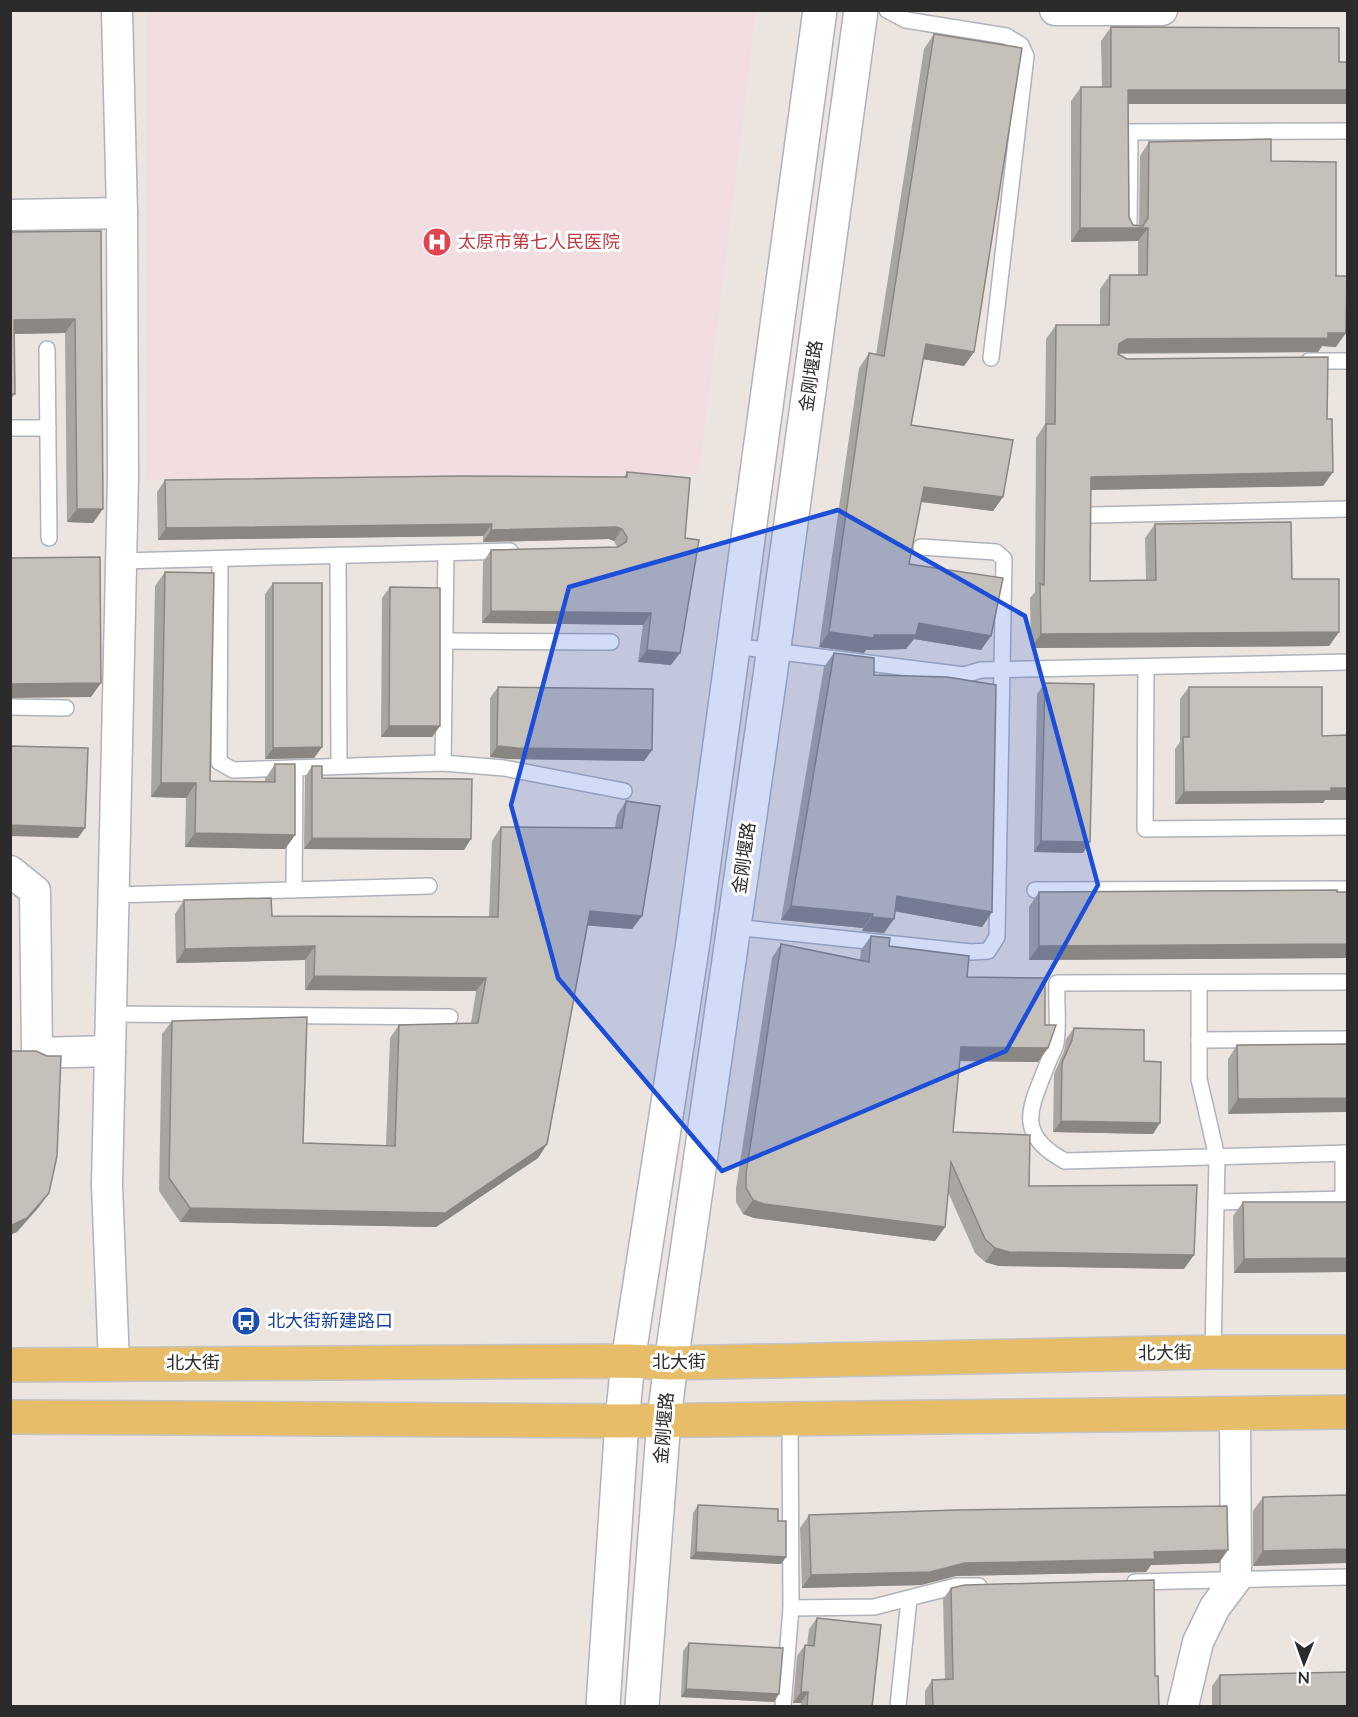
<svg xmlns="http://www.w3.org/2000/svg" width="1358" height="1717" viewBox="0 0 1358 1717" font-family="Lato,'Noto Sans SC',sans-serif">
<style>
.medical{fill:#f2dde0}
.lines{fill:none;stroke-linecap:round;stroke-linejoin:round}
.lane-casing{stroke:#afb2bb;stroke-width:18}
.street-casing{stroke:#afb2bb;stroke-width:33}
.secondary-casing{stroke:#afb2bb;stroke-width:36}
.primary-casing{stroke:#c4c4c4;stroke-width:36}
.lane{stroke:#fff;stroke-width:15}
.street{stroke:#fff;stroke-width:30}
.secondary{stroke:#fff;stroke-width:33}
.primary{stroke:#e7bd69;stroke-width:33}
.wall{fill:#a9a5a0}
.shaded-wall{fill:#8a8682}
.building{fill:#c5c0ba;stroke:#8a8682;stroke-width:1.5}
.marked{fill:#1d4ed8;fill-opacity:0.2;stroke:#1d4ed8;stroke-width:4.5;stroke-linejoin:round}
.labels{text-anchor:middle;stroke-width:6;stroke-linejoin:round;paint-order:stroke}
.health-label{font-size:18px;fill:#be3a42;stroke:#fff;text-anchor:start}
.street-label{font-size:18px;fill:#2b2b2b;stroke:#fff}
.transit-label{font-size:18px;fill:#164399;stroke:#fff;text-anchor:start}
</style>
<rect width="100%" height="100%" fill="#ece5df"/>
<polygon class="medical" points="147,11 756,11 699,474 146,480"/>
<g class="lines">
<g class="lane-casing">
<g id="lane">
<polyline points="887,10 906,20 1006,36 1021,45 1026,56 991,358"/>
<polyline points="1129,231 1130,132 1348,131"/>
<polyline points="47,349 49,538"/>
<polyline points="1309,361 1348,361"/>
<polyline points="10,428 48,428"/>
<polyline points="1092,515 1348,509"/>
<polyline points="446,553 443,763 504,768 624,791"/>
<polyline points="338,555 339,766"/>
<polyline points="220,559 219,762 233,770 443,763"/>
<polyline points="121,561 510,551"/>
<polyline points="445,641 611,642"/>
<polyline points="733,646 964,675 981,670 1348,662"/>
<polyline points="1146,667 1145,829 1348,827"/>
<polyline points="10,707 66,708"/>
<polyline points="294,890 295,768"/>
<polyline points="1035,890 1348,889"/>
<polyline points="113,895 429,886"/>
<polyline points="734,927 971,952 988,951 997,937 1004,559 996,552 921,547"/>
<path d="M1348 982 1057 983C1056 1002 1059 1024 1056 1043 1055 1049 1051 1055 1049 1060 1032 1105 1012 1133 1065 1161L1348 1153"/>
<polyline points="1199,983 1199,1079 1217,1157 1213,1352"/>
<polyline points="111,1014 450,1017"/>
<polyline points="1199,1040 1348,1039"/>
<polyline points="1343,1199 1343,1153"/>
<polyline points="1216,1202 1348,1199"/>
<polyline points="1135,1582 1348,1577"/>
<polyline points="791,1608 874,1607 956,1586 979,1586"/>
<polyline points="783,1706 791,1608 790,1417"/>
<polyline points="898,1706 909,1599"/>
</g>
</g>
<g class="street-casing">
<g id="street">
<polyline points="1055,10 1162,10"/>
<polyline points="10,215 122,213"/>
<polyline points="10,871 35,891 37,1053 110,1051"/>
<polyline points="114,1364 107,1185 123,478 122,213 117,10"/>
<polyline points="1183,1706 1198,1642 1215,1607 1236,1579 1235,1413"/>
</g>
</g>
<g class="secondary-casing">
<g id="secondary">
<polyline points="603,1706 622,1421 628,1361 693,942 820,10"/>
<polyline points="642,1706 664,1419 671,1363 770,676 861,10"/>
</g>
</g>
<g class="primary-casing">
<g id="primary">
<polyline points="10,1365 628,1361 671,1363 1213,1352 1348,1352"/>
<polyline points="10,1417 622,1421 1348,1412"/>
</g>
</g>
<use href="#lane" class="lane"/>
<use href="#street" class="street"/>
<use href="#secondary" class="secondary"/>
<use href="#primary" class="primary"/>
</g>
<g class="wall">
<polygon points="1111,27 1339,62 1347,62 1347,104 1128,104 1129,217 1133,225 1139,226 1140,156 1149,142 1271,161 1336,347 1322,346 1318,352 1118,354 1127,359 1327,419 1333,472 1323,486 1091,490 1090,581 1146,580 1145,538 1155,524 1292,579 1339,632 1329,646 1031,648 1030,598 1035,592 1036,438 1045,424 1046,339 1056,325 1100,325 1100,289 1110,275 1138,275 1138,241 1071,242 1071,101 1081,87 1102,87 1101,41"/>
<polygon points="934,34 974,352 964,366 923,359 911,425 1003,497 993,511 921,502 909,564 981,650 914,639 906,649 866,650 864,653 819,647 859,368 869,353 876,355 924,49"/>
<polygon points="101,231 93,523 67,522 65,333 14,334 15,394 10,400 10,232"/>
<polygon points="627,472 671,665 638,662 643,625 482,623 483,562 491,550 617,547 614,541 609,539 483,542 483,536 158,540 157,492 165,480 624,477"/>
<polygon points="165,572 210,781 265,782 265,779 275,764 295,835 285,849 185,847 186,798 151,797 155,586"/>
<polygon points="273,583 322,747 314,758 265,759 265,594"/>
<polygon points="390,587 440,726 432,737 381,737 382,598"/>
<polygon points="834,653 874,675 992,912 982,927 895,911 884,933 862,931 863,928 781,920 824,667"/>
<polygon points="1045,683 1083,853 1034,852 1037,694"/>
<polygon points="498,687 652,750 644,761 509,759 490,757 490,698"/>
<polygon points="1189,687 1322,736 1325,800 1323,803 1175,804 1175,749 1180,742 1180,699"/>
<polygon points="312,766 322,778 464,850 304,849 305,777"/>
<polygon points="626,801 642,916 632,929 587,925 547,1144 538,1158 436,1227 180,1222 159,1191 162,1034 172,1021 303,1143 386,1146 390,1038 399,1025 471,1023 476,991 305,990 305,960 176,963 175,914 184,900 272,916 489,917 492,841 501,827 615,828 617,815"/>
<polygon points="1039,892 1347,892 1347,958 1029,960 1029,907"/>
<polygon points="871,936 889,946 967,977 1045,1025 1048,1048 1038,1062 960,1061 953,1132 1029,1186 1184,1269 999,1266 985,1262 975,1253 948,1192 945,1227 935,1241 754,1218 743,1214 736,1202 736,1188 772,958 781,944 860,960 861,950"/>
<polygon points="1074,1028 1144,1061 1153,1134 1053,1132 1054,1074 1064,1051 1066,1039"/>
<polygon points="1347,1044 1228,1114 1228,1059 1237,1045"/>
<polygon points="1243,1202 1347,1202 1347,1272 1234,1273 1233,1216"/>
<polygon points="1347,1495 1253,1566 1253,1511 1263,1497"/>
<polygon points="698,1505 786,1557 781,1564 690,1559 693,1513"/>
<polygon points="809,1515 1219,1563 1151,1565 1146,1572 956,1576 921,1585 802,1588 800,1528"/>
<polygon points="951,1588 1155,1676 1159,1707 925,1707 925,1691 932,1680 945,1679 943,1599"/>
<polygon points="817,1618 872,1707 800,1707 801,1703 793,1703 797,1656 805,1645 807,1645 809,1629"/>
<polygon points="689,1643 774,1702 681,1697 683,1651"/>
<polygon points="1220,1675 1347,1707 1212,1707 1212,1686"/>
</g>
<g class="shaded-wall">
<polygon points="1128,90 1347,90 1347,104 1118,104"/>
<polygon points="1080,228 1148,228 1138,241 1071,242"/>
<polygon points="75,319 65,333 10,334 14,320"/>
<polygon points="1328,333 1346,333 1336,347 1322,346 1318,352 1117,353 1119,344 1127,339"/>
<polygon points="926,344 974,352 964,366 916,358"/>
<polygon points="1333,472 1323,486 1081,490 1091,477"/>
<polygon points="924,487 1003,497 993,511 914,501"/>
<polygon points="77,509 103,509 93,523 67,522"/>
<polygon points="492,524 483,536 158,540 166,528"/>
<polygon points="617,527 622,529 614,541 609,539 483,542 491,530"/>
<polygon points="491,611 651,613 643,625 482,623"/>
<polygon points="919,623 991,636 981,650 914,639 906,649 866,650 864,653 819,647 829,632 874,635"/>
<polygon points="1339,632 1329,646 1031,648 1041,634"/>
<polygon points="647,650 680,653 671,665 638,662"/>
<polygon points="101,683 91,697 10,698 10,684"/>
<polygon points="389,726 440,726 432,737 381,737"/>
<polygon points="497,746 652,750 644,761 509,759 490,757"/>
<polygon points="322,747 314,758 265,759 273,748"/>
<polygon points="161,783 196,783 186,798 151,797"/>
<polygon points="1331,788 1347,788 1347,800 1325,800 1323,803 1175,804 1184,792"/>
<polygon points="10,825 85,828 78,838 10,836"/>
<polygon points="195,833 295,835 285,849 185,847"/>
<polygon points="312,838 471,839 464,850 304,849"/>
<polygon points="1041,841 1090,842 1083,853 1034,852"/>
<polygon points="897,896 992,912 982,927 887,910"/>
<polygon points="791,906 873,914 863,928 781,920"/>
<polygon points="590,911 642,916 632,929 580,925"/>
<polygon points="872,917 894,919 884,933 862,931"/>
<polygon points="1347,944 1347,958 1029,960 1039,946"/>
<polygon points="315,946 305,960 176,963 185,949"/>
<polygon points="314,976 486,978 476,991 305,990"/>
<polygon points="961,1047 1048,1048 1038,1062 951,1061"/>
<polygon points="1347,1098 1347,1112 1228,1114 1238,1099"/>
<polygon points="1061,1121 1160,1123 1153,1134 1053,1132"/>
<polygon points="547,1144 538,1158 436,1227 180,1222 190,1208"/>
<polygon points="49,1193 39,1207 17,1232 10,1235 10,1226"/>
<polygon points="753,1200 945,1227 935,1241 754,1218 743,1214"/>
<polygon points="995,1248 1194,1255 1184,1269 999,1266 985,1262"/>
<polygon points="1347,1258 1347,1272 1234,1273 1244,1259"/>
<polygon points="1347,1549 1347,1563 1253,1566 1263,1551"/>
<polygon points="1228,1550 1219,1563 1151,1565 1146,1572 956,1576 921,1585 802,1588 811,1575 965,1563 1154,1552"/>
<polygon points="696,1552 786,1557 781,1564 690,1559"/>
<polygon points="686,1689 779,1694 774,1702 681,1697"/>
<polygon points="801,1692 808,1692 801,1703 793,1703"/>
</g>
<g class="building">
<polygon points="1111,27 1339,28 1339,62 1347,62 1347,90 1128,90 1129,217 1133,225 1143,226 1148,218 1149,142 1271,139 1271,161 1336,162 1336,276 1347,276 1346,333 1328,333 1328,338 1127,339 1119,344 1118,354 1127,359 1328,357 1327,419 1332,419 1333,472 1091,477 1090,581 1156,580 1155,524 1291,522 1292,579 1339,579 1339,632 1041,634 1040,584 1044,585 1046,424 1055,424 1056,325 1109,325 1110,275 1147,275 1148,228 1080,228 1081,87 1111,87"/>
<polygon points="934,34 1022,48 974,352 926,344 911,425 1013,440 1003,497 924,487 909,564 1003,578 991,636 919,623 916,635 874,635 874,638 829,632 869,353 884,356"/>
<polygon points="101,231 103,509 77,509 75,319 14,320 15,394 10,394 10,232"/>
<polygon points="627,472 690,478 685,538 699,540 680,653 647,650 651,613 491,611 491,550 618,547 626,542 627,537 622,529 617,527 491,530 492,524 166,528 165,480 460,476 627,477"/>
<polygon points="100,557 101,683 10,684 10,558"/>
<polygon points="165,572 214,573 210,781 275,782 275,764 295,764 295,835 195,833 196,783 161,783"/>
<polygon points="273,583 322,583 322,747 273,748"/>
<polygon points="390,587 440,588 440,726 389,726"/>
<polygon points="834,653 874,658 874,675 947,677 996,685 992,912 897,896 894,919 872,917 873,914 791,906"/>
<polygon points="1045,683 1094,684 1090,842 1041,841"/>
<polygon points="498,687 653,689 652,750 517,748 497,746"/>
<polygon points="1189,687 1322,687 1322,736 1347,735 1347,788 1331,788 1331,791 1184,792 1183,737 1189,737"/>
<polygon points="10,746 88,748 85,828 10,825"/>
<polygon points="312,766 322,766 322,778 472,779 471,839 312,838"/>
<polygon points="626,801 660,806 642,916 590,911 547,1144 445,1213 190,1208 169,1178 172,1021 307,1017 303,1143 395,1146 399,1025 478,1023 486,978 314,976 315,946 185,949 184,900 271,898 272,916 498,917 501,827 622,828"/>
<polygon points="1337,890 1337,892 1347,892 1347,944 1039,946 1039,892"/>
<polygon points="871,936 890,938 889,946 969,956 967,977 1045,978 1045,1025 1056,1025 1048,1048 961,1047 953,1132 1030,1135 1029,1186 1197,1185 1194,1255 1009,1252 995,1248 985,1239 951,1162 945,1227 764,1204 753,1200 746,1188 746,1174 781,944 869,962"/>
<polygon points="1074,1028 1144,1030 1144,1061 1161,1062 1160,1123 1061,1121 1062,1063 1072,1040"/>
<polygon points="1347,1044 1347,1098 1238,1099 1237,1045"/>
<polygon points="10,1051 36,1051 47,1056 61,1056 57,1156 49,1193 27,1218 10,1226"/>
<polygon points="1243,1202 1347,1202 1347,1258 1244,1259"/>
<polygon points="1347,1495 1347,1549 1263,1551 1263,1497"/>
<polygon points="698,1505 778,1509 778,1521 786,1521 786,1557 696,1552"/>
<polygon points="1227,1506 1228,1550 1154,1552 1155,1559 965,1563 930,1572 811,1575 809,1515 956,1510"/>
<polygon points="1154,1580 1155,1676 1158,1676 1159,1707 933,1707 932,1680 953,1679 951,1588 965,1585"/>
<polygon points="817,1618 881,1625 872,1707 807,1707 808,1692 801,1692 805,1645 814,1646"/>
<polygon points="689,1643 783,1648 779,1694 686,1689"/>
<polygon points="1347,1672 1347,1707 1220,1707 1220,1675"/>
</g>
<path class="marked" d="M838 510 1025 616 1098 885 1006 1051 722 1171 558 978 511 805 569 587Z"/>
<defs>
<g id="hospital-disc" transform="scale(1.5)"><circle r="9.5" fill="#e0444e" stroke="#fff"/><path d="M-5-5h3v3.5h4V-5h3V5h-3V1.5h-4V5h-3Z" fill="#fff"/></g>
<g id="bus-disc" transform="scale(1.5)"><circle r="9.5" fill="#1a4fb4" stroke="#fff"/><path d="M-5-6H5V4H4V6H2V4H-2V6H-4V4H-5ZM-3.5-4V0h7V-4ZM-3.5 1.2v1.5H-2V1.2ZM2 1.2v1.5H3.5V1.2Z" fill="#fff"/></g>
</defs>
<g fill-rule="evenodd">
<use href="#hospital-disc" x="437" y="242"/>
<use href="#bus-disc" x="246" y="1321"/>
</g>
<g class="labels">
<g class="health-label">
<text x="458" y="248">太原市第七人民医院</text>
</g>
<g class="street-label">
<text transform="translate(811 376) rotate(-82)" y="6">金刚堰路</text>
<text transform="translate(744 858) rotate(-82)" y="6">金刚堰路</text>
<text transform="translate(1165 1353) rotate(-1)" y="6">北大街</text>
<text x="679" y="1368">北大街</text>
<text x="193" y="1369">北大街</text>
<text transform="translate(664 1428) rotate(-85)" y="6">金刚堰路</text>
</g>
<g class="transit-label">
<text x="267" y="1327">北大街新建路口</text>
</g>
</g>
<rect width="1358" height="1717" fill="none" stroke="#2b2b2b" stroke-width="24"/>
<g transform="translate(1304 1663) rotate(181)" stroke="#ffffff" stroke-width="4.5" paint-order="stroke">
<path d="M0-4.5L10 22L0 15L-10 22Z" fill="#2b2b2b"/>
<text y="-9" font-size="16" font-weight="bold" text-anchor="middle" fill="#2b2b2b">N</text>
</g>
</svg>
